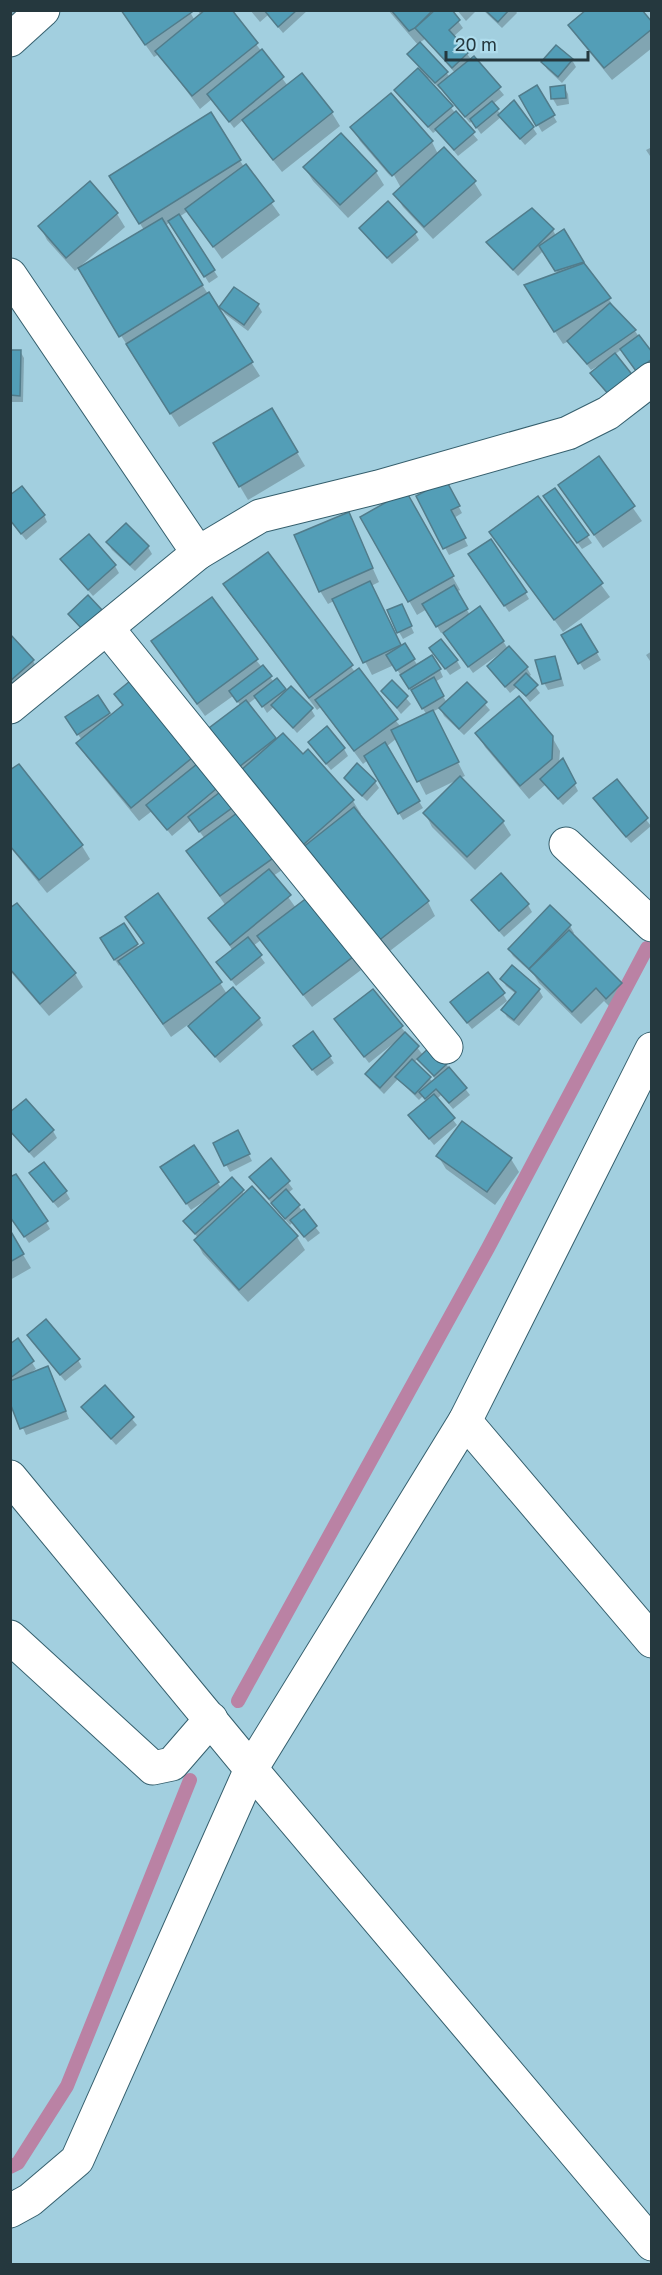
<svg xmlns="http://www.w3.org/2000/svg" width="662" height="2275" viewBox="0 0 662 2275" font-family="'Golos Text',sans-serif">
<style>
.shadow{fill:#0003;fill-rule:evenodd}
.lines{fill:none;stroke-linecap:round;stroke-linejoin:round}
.stream{stroke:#ba82a4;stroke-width:14}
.building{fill:#539eb7;stroke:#517c8b;stroke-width:1.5}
.minor-casing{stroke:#355f6d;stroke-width:35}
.major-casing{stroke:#355f6d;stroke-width:35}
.minor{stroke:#fff;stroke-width:33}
.major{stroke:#fff;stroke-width:33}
</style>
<rect width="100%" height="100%" fill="#a2cfdf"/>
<g class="shadow">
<polygon points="10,10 26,10 10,26"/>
<polygon points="121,10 189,10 195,21 202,16 197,10 230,10 288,86 301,75 332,113 340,126 282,172 252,134 243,120 234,128 212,99 200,109 159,54 154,57"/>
<polygon points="250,10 308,10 283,33 268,15 260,22"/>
<path d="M388 10H450L463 28 453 37 472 60 474 58 504 95 493 104 501 115 533 128 537 134 525 145 501 117 481 134 472 121 470 123 441 88 440 89 429 78 427 79 478 140 458 156 437 130 433 133 396 90 420 68 409 54 418 45ZM425 39 455 73 450 77 419 43Z"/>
<polygon points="457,10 477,10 466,21"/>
<polygon points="483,10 515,10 517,13 502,28"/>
<polygon points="652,24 652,48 612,80 578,38 570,25"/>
<polygon points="572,60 576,67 562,83 547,69 543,62"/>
<polygon points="536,87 557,122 542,132 521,96"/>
<polygon points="564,87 568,94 569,104 557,106 553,99"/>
<polygon points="211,114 244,167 245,166 280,215 222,259 188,211 179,217 218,277 209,283 170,222 165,226 260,376 179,427 87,282 144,230 118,189"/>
<polygon points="352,127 432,142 438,154 474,182 482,195 433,239 403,207 395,194 401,188 390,168 387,170 391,177 360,141"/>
<polygon points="652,147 652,159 646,150"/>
<polygon points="305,168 376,172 384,185 348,218 313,181"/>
<polygon points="90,183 117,214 125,227 75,271 47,240 40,226"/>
<polygon points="361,228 415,233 419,240 392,264"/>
<polygon points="553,230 556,236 563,231 618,313 635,331 652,355 652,369 641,377 622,349 614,355 615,402 592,374 600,368 598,366 591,370 569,341 563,344 533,298 558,274 544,250 518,276 488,242"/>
<polygon points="258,305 262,312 248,331 225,314 221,308"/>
<polygon points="10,351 20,351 24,358 23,402 10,402"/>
<polygon points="272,410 305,466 248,500 215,444"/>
<polygon points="598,458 642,521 603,548 560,486"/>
<polygon points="446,482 462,513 454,518 468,546 449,555 418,496"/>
<polygon points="555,490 592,543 582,549 549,504"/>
<polygon points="405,493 460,590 456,592 470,615 503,641 508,649 527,668 531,675 528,677 540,693 530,702 517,687 510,693 489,667 503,654 502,652 473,673 444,632 441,633 427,609 417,615 362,518"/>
<polygon points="537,498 610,597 563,632 491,532"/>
<polygon points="348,514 379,582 371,586 402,647 405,646 418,666 440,670 443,677 435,682 447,703 467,684 490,710 464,735 444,716 440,708 432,712 465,776 460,778 503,822 511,835 475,870 432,827 425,813 459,779 426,795 397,738 386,747 423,808 403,820 368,760 363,764 321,707 317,710 233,598 225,585 267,554 355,672 401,727 427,715 394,665 372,675 334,601 328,604 320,591"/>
<polygon points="44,515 47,522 26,540 10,520"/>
<polygon points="126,525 148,547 152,554 135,571 112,550 108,543"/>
<polygon points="62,560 115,566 119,573 93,596"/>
<polygon points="474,562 525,592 529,599 509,612"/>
<polygon points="405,613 414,633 403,639 399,632"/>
<polygon points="581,626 601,660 584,670 564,636"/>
<polygon points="10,636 33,661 40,674 10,701"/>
<polygon points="652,651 652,664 646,655"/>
<polygon points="161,654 256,660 274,682 311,709 315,716 297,733 274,707 267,713 257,697 248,704 276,741 303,756 353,801 361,814 359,816 428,902 435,916 386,954 215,735 241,706 233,696 205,716"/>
<polygon points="435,655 457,661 461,668 450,675"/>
<polygon points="554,657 558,664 564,686 548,690 544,683"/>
<polygon points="135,679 282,870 273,876 296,908 353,956 361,970 312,1007 261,940 253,946 265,963 236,986 218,963 233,951 210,918 226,906 188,852 205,839 191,820 172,836 152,811 139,821 86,756 78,743 82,740 71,725 98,697 111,717 123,707 116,694"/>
<polygon points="392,682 411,704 401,714 383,691"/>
<polygon points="477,733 552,737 560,751 559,764 566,767 578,791 563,805 545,785 529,799 485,747"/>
<polygon points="314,749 344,749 348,756 331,770"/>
<polygon points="18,766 82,846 90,859 47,893 10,847 10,772"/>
<polygon points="346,778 375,782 379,788 367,801 350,785"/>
<polygon points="616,781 651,826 631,843 599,805"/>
<polygon points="472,901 528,905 532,912 504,937"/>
<polygon points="16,905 75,974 83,987 49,1016 10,971 10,910"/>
<polygon points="550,908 570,926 574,933 572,935 621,984 628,997 614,1011 604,1001 581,1024 539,983 534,975 513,956 509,949"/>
<polygon points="127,917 220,983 227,994 259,1018 263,1025 220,1063 189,1024 171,1037 121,964 119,966 105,946 124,925 139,948 144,945"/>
<polygon points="512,967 539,990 543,997 519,1026 507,1017 503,1010 516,994 506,986 502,979"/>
<path d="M373 991 423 1055 446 1064 470 1095 453 1109 441 1095 437 1099 457 1125 434 1145 410 1116 427 1102 423 1096 419 1100 398 1079 384 1094 371 1081 367 1075 395 1044 394 1043 369 1063 336 1020ZM418 1058 436 1080 433 1082 414 1063Z"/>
<polygon points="503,994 507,1001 472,1029 456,1009"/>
<polygon points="299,1053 330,1057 334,1063 317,1076"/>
<polygon points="10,1114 53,1131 57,1138 34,1158 10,1132"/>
<polygon points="241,1139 252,1161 230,1172 215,1144"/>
<polygon points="194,1147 221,1188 242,1191 245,1195 297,1237 305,1250 248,1302 203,1254 196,1241 198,1238 185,1221 204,1204 203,1202 191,1210 166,1174"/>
<polygon points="438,1156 511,1159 519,1172 495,1205 446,1169"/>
<polygon points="271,1160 293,1189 288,1193 320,1233 308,1242 293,1222 290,1225 255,1184"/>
<polygon points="35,1180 66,1192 70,1199 58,1208"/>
<polygon points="10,1215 46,1222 50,1229 29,1243"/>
<polygon points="10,1233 31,1268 10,1280"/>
<polygon points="18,1340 36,1369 29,1374 52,1375 69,1419 26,1435 10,1399 10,1346"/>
<polygon points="33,1342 78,1360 82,1367 65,1381"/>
<polygon points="105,1387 137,1425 116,1445 83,1407"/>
</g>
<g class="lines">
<g class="stream">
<polyline points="238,1701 488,1248 647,948"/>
<polyline points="10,2167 18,2163 67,2086 190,1780"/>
</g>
</g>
<g class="building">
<polygon points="121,10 191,10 192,12 145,45"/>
<polygon points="205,10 232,10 258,43 192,96 155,51"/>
<polygon points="264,10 297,10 278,27"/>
<polygon points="391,10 433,10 415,28 409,31"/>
<polygon points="435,10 452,10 460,20 449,30 469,52 452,68 415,28"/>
<polygon points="485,10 509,10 498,22"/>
<polygon points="586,10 642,10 652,22 652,29 604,68 568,25"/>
<polygon points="420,42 448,72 435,83 407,54"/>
<polygon points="556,45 573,59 558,77 541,62"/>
<polygon points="262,49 284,77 229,122 207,94"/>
<polygon points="474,56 501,87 465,117 438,85"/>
<polygon points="418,68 453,106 428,127 394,90"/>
<polygon points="302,73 333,112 273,160 242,120"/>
<polygon points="537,85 555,115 536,126 519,96"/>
<polygon points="565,85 566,98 551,99 550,87"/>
<polygon points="391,93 433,141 392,176 350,127"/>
<polygon points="514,100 534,127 520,139 498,115"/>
<polygon points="492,101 499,109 476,128 470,119"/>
<polygon points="456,111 475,132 454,150 435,129"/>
<polygon points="211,112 241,160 139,224 109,176"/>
<polygon points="341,133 377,171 340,205 303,167"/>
<polygon points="444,147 476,181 424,227 393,194"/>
<polygon points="246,164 274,201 213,247 185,209"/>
<polygon points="90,181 118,213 66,258 38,226"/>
<polygon points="388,201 417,232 387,258 359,228"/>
<polygon points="532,208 554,229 513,270 486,242"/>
<polygon points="179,214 215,270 204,277 168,221"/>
<polygon points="162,218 203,285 119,337 78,268"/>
<polygon points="564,229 584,262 555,271 539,246"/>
<polygon points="584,263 611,298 554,332 524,285"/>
<polygon points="234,287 259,304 244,325 219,307"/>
<polygon points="209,292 253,362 170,414 126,344"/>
<polygon points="610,303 636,330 587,364 567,341"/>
<polygon points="639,335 652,352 652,359 636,371 620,349"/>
<polygon points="10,350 21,350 20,396 10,395"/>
<polygon points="615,353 634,377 610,396 590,373"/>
<polygon points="272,408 298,452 239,487 213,443"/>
<polygon points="599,456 635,506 594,535 558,485"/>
<polygon points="446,480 460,506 451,510 466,538 443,549 416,496"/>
<polygon points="22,486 45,515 21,534 10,520 10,495"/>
<polygon points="555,488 589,535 577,543 543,496"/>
<polygon points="406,491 454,576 408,602 360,517"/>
<polygon points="538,496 603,583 554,620 489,532"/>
<polygon points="349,512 373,568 319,592 294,535"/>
<polygon points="126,523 149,546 130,565 106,542"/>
<polygon points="89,534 116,565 88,590 60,559"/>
<polygon points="491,539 527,592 504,606 468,554"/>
<polygon points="268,552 353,665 309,698 223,584"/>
<polygon points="370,581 401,645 363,663 332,599"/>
<polygon points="454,585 468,609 436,627 422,604"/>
<polygon points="88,595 103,611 83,630 68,614"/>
<polygon points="212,597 258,659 197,704 151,641"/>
<polygon points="402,604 412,626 397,633 387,610"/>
<polygon points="480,606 504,641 468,667 443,633"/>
<polygon points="581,624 598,652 578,664 561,635"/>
<polygon points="10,634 34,660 10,681"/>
<polygon points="441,639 458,660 445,669 429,648"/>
<polygon points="405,643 415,659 396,671 386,655"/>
<polygon points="509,646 528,667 505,687 487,666"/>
<polygon points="432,655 441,669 409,689 400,675"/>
<polygon points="555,656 561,679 542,684 535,660"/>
<polygon points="263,665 272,676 237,702 229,691"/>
<polygon points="359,668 398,719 354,751 315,700"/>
<polygon points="526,673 538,685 526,696 514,685"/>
<polygon points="135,677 198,753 131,808 76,743 123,705 114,694"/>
<polygon points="434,677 444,696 422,709 411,690"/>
<polygon points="277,678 286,689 262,707 254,696"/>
<polygon points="392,680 408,696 397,708 381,691"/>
<polygon points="467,682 487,702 459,729 439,708"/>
<polygon points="291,686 313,708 293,728 271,705"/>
<polygon points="98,695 110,713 77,735 65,717"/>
<polygon points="519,696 553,736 552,759 520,786 475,733"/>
<polygon points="246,700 276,738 239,767 209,728"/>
<polygon points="433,710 459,762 417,782 391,730"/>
<polygon points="327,726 345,748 326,764 308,742"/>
<polygon points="283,733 303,754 308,749 354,800 295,852 231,779"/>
<polygon points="385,742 420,801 398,814 364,756"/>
<polygon points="563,758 576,783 558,799 540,779"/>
<polygon points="202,760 222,784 167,830 146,805"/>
<polygon points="357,763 376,781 362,796 344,778"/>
<polygon points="19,764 83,845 39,880 10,846 10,770"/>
<polygon points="460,776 504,821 467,857 423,813"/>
<polygon points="617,779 648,818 626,837 593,798"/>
<polygon points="224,789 236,805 199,832 188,817"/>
<polygon points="354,807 429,901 377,942 302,848"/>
<polygon points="241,810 276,856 220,896 186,851"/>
<polygon points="269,869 291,895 230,945 208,918"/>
<polygon points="501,873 529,904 499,931 471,900"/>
<polygon points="158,893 222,982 163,1024 118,961 144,943 125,917"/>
<polygon points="308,897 354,956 303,995 257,936"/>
<polygon points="17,903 76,973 40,1004 10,969 10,908"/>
<polygon points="550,905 571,925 529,969 508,949"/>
<polygon points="124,923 138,944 114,960 100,938"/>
<polygon points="569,930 622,983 606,999 596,988 572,1012 529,969"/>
<polygon points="248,937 262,955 231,980 216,962"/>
<polygon points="512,965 540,989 514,1020 501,1010 516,992 500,979"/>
<polygon points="488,972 505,993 467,1023 450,1002"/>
<polygon points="233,987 260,1018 215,1057 188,1026"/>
<polygon points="373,989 403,1026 364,1057 334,1019"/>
<polygon points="313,1031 331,1056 312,1070 293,1046"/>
<polygon points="405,1032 419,1046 380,1088 365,1074"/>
<polygon points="431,1046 448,1063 434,1076 417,1059"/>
<polygon points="412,1059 431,1077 415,1094 395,1077"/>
<polygon points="449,1067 467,1088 449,1103 436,1089 425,1099 419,1092"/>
<polygon points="434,1094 455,1118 429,1139 408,1115"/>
<polygon points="26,1099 54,1130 29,1152 10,1131 10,1112"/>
<polygon points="462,1121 512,1158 487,1192 436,1156"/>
<polygon points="238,1130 250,1154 224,1166 213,1143"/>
<polygon points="194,1145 219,1182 186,1204 160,1167"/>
<polygon points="271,1158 290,1181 269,1199 249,1177"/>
<polygon points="44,1162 67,1191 53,1202 29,1173"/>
<polygon points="16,1174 48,1221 24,1237 10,1217 10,1177"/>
<polygon points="232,1177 244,1190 195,1234 183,1221"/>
<polygon points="252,1186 298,1236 239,1290 194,1240"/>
<polygon points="286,1189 300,1205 285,1219 271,1203"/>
<polygon points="304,1209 317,1226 304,1237 290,1220"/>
<polygon points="10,1230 24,1254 10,1262"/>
<polygon points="46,1319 80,1359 60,1375 27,1335"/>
<polygon points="18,1338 34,1361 10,1378 10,1344"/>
<polygon points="48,1366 66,1411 20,1429 10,1403 10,1381"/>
<polygon points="105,1385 134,1417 111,1439 81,1407"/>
</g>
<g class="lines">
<g class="minor-casing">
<g id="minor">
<polyline points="10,275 198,553 10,707"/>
<polyline points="198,553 260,516 378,487 568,433 608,413 652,379"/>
<polyline points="107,628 446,1047"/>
<polyline points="566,844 652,925"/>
<polyline points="465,1421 652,1641"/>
<polyline points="10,1637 153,1768 172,1764 211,1719"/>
<polyline points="10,2211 30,2200 77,2160 251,1769 465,1421 652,1049"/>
</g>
</g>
<g class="major-casing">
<g id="major">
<polyline points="10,40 43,10"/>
<polyline points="10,1477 251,1769 652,2244"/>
</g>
</g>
<use href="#minor" class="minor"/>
<use href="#major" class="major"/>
</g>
<rect width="662" height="2275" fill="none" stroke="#25383e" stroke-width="24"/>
<path d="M446 51v9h142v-9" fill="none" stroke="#25383e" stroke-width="3"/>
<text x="455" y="51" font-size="18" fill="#25383e" stroke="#aedcec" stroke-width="4.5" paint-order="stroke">20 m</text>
</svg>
